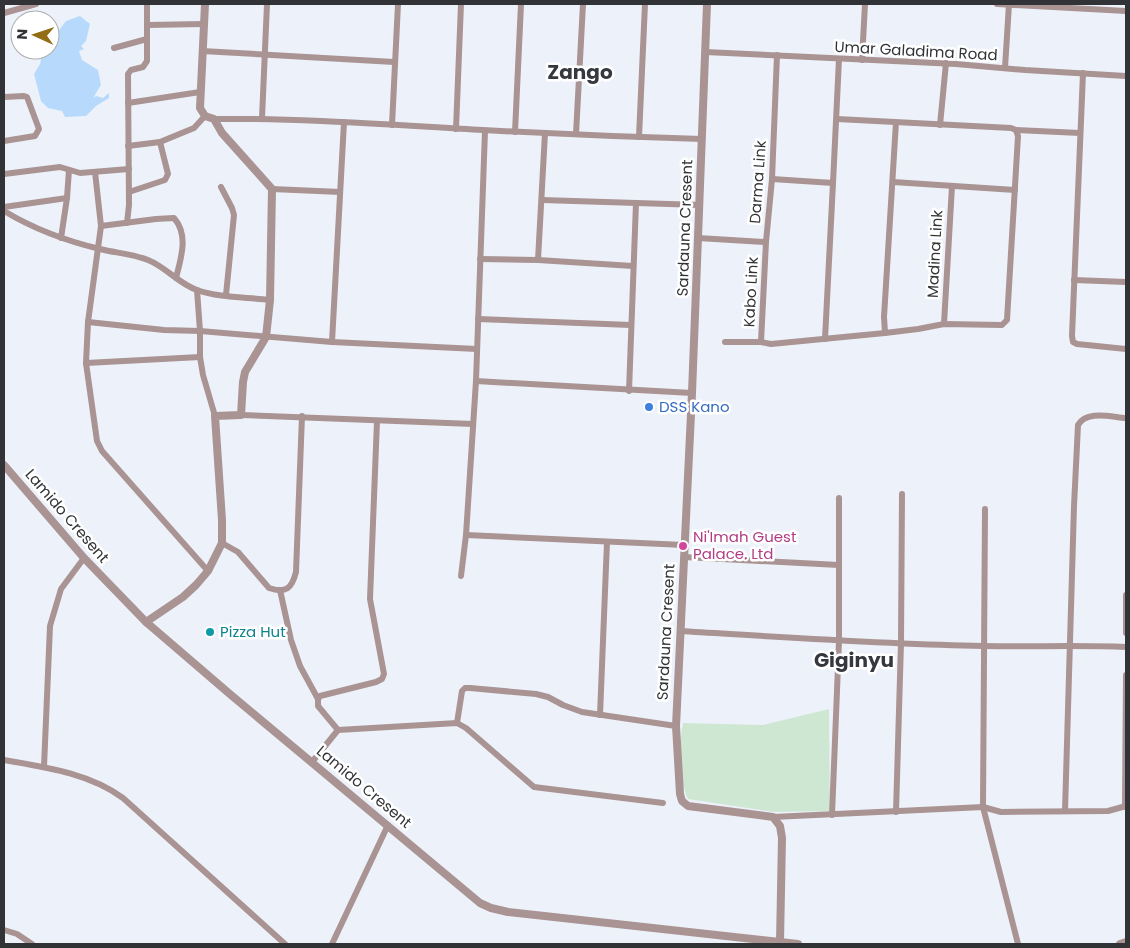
<svg xmlns="http://www.w3.org/2000/svg" width="1130" height="948" viewBox="0 0 1130 948" font-family="Poppins,sans-serif">
<style>
.green{fill:#cee7d3}
.water{fill:#b7dafc}
.lines{fill:none;stroke-linecap:round;stroke-linejoin:round}
.minor{stroke:#aa9393;stroke-width:6}
.tertiary{stroke:#aa9393;stroke-width:8}
.shop-dot{fill:#3f7fe0;stroke:#fff;stroke-width:2}
.hotel-dot{fill:#d1479c;stroke:#fff;stroke-width:2}
.culture-dot{fill:#0f9aa8;stroke:#fff;stroke-width:2}
.labels{text-anchor:middle;stroke-width:5;stroke-linejoin:round;paint-order:stroke}
.street-label{font-size:15px;fill:#313336;stroke:#fff}
.shop-label{font-size:15px;fill:#366cbe;stroke:#fff;text-anchor:start}
.hotel-label{font-size:15px;fill:#b23c85;stroke:#fff;text-anchor:start}
.culture-label{font-size:15px;fill:#0d838f;stroke:#fff;text-anchor:start}
.district-label{font-size:20px;font-weight:bold;fill:#35393f;stroke:#fff}
</style>
<rect width="100%" height="100%" fill="#edf2fa"/>
<path class="green" d="M829 709 830 811 774 812 688 799C679 781 679 743 683 723L763 725Z"/>
<polygon class="water" points="80,16 90,24 86,41 81,46 84,49 79,51 82,60 98,70 101,85 93,98 96,96 103,98 109,93 109,98 96,106 86,116 65,117 62,111 48,108 41,101 34,74 40,64 43,50 50,50 50,42 66,21"/>
<g class="lines">
<g class="minor">
<polyline points="997,4 1126,11"/>
<polyline points="4,13 36,4"/>
<polyline points="147,25 204,24"/>
<polyline points="114,48 147,39"/>
<polyline points="202,51 394,62"/>
<polyline points="705,52 956,64 1025,70 1126,76"/>
<polyline points="862,60 865,4"/>
<polyline points="1005,68 1009,4"/>
<polyline points="1083,73 1072,336 1073,342 1077,344 1126,349"/>
<polyline points="4,97 24,96 27,97 39,129 35,136 4,141"/>
<polyline points="128,103 200,92"/>
<polyline points="262,118 267,4"/>
<path d="M214 119C304 118 393 125 483 130 556 134 629 137 702 139"/>
<path d="M837 119C895 122 953 125 1011 128L1016 130 1018 136 1007 320 1002 325 944 324 918 329 885 333 884 317 896 122"/>
<polyline points="392,125 398,4"/>
<polyline points="940,125 946,63"/>
<polyline points="456,129 461,4"/>
<polyline points="1016,130 1080,133"/>
<polyline points="515,132 521,4"/>
<polyline points="576,134 583,4"/>
<polyline points="639,137 645,4"/>
<polyline points="128,146 160,142 194,128 205,116"/>
<polyline points="95,172 101,226 88,322 86,363 97,441 102,451 208,571"/>
<polyline points="4,174 60,167 80,173 129,169"/>
<polyline points="772,179 833,183 839,59"/>
<polyline points="893,182 1015,190"/>
<polyline points="221,187 232,208 234,215 226,295"/>
<polyline points="272,189 340,192"/>
<polyline points="129,192 165,180 168,174 160,142"/>
<polyline points="542,200 700,205"/>
<polyline points="4,207 67,198"/>
<path d="M4 211C34 229 66 241 100 249 116 253 133 254 148 260 166 267 179 284 197 290 219 298 247 297 270 300"/>
<polyline points="127,223 129,205 128,74 131,70 143,67 147,61 147,4"/>
<path d="M101 226 156 219 174 218C189 235 181 258 176 278"/>
<polyline points="61,238 67,198 69,170"/>
<polyline points="698,238 766,242 772,179 777,55"/>
<polyline points="480,259 538,260 633,266"/>
<polyline points="538,260 545,133"/>
<polyline points="1074,280 1126,282"/>
<polyline points="197,290 200,331 200,357 203,375 215,416"/>
<polyline points="478,319 631,325"/>
<polyline points="88,322 164,330 200,331 332,342 477,349"/>
<polyline points="944,324 952,186"/>
<polyline points="825,339 833,183"/>
<polyline points="332,342 344,122"/>
<polyline points="725,342 761,342 771,344 885,333"/>
<polyline points="761,342 766,242"/>
<polyline points="86,363 200,357"/>
<polyline points="476,381 692,393"/>
<polyline points="629,391 636,203"/>
<polyline points="241,415 473,424"/>
<polyline points="985,509 983,807 1018,944"/>
<polyline points="466,535 684,545"/>
<path d="M222 543 238 552 269 588C286 594 292 588 296 572L302 416"/>
<polyline points="684,557 839,565"/>
<polyline points="461,576 466,535 476,381 485,131"/>
<polyline points="280,590 291,640 300,666 318,699 318,706 338,730"/>
<polyline points="1126,595 1126,633"/>
<path d="M680 631C781 637 882 644 983 646 1030 647 1078 645 1126 647"/>
<polyline points="318,699 320,696 376,682 382,679 384,674 370,599 377,421"/>
<polyline points="600,715 607,542"/>
<polyline points="457,723 462,691 465,688 470,688 536,694 548,697 563,705 582,712 676,726"/>
<path d="M4 760C44 767 89 773 123 798L285 944"/>
<polyline points="312,762 338,730 457,723 466,728 534,787 663,803"/>
<polyline points="44,767 50,626 61,589 84,558"/>
<polyline points="1125,807 1126,675"/>
<path d="M1065 811 1074 506 1078 425C1086 410 1111 417 1126 418"/>
<polyline points="896,812 901,643 902,494"/>
<polyline points="832,815 839,641 839,498"/>
<polyline points="773,817 983,807 1001,812 1108,811 1126,806"/>
<polyline points="4,930 17,934 32,944"/>
<polyline points="332,944 388,825"/>
</g>
<g class="tertiary">
<polyline points="707,4 692,393 676,726 680,794 682,801 688,806 773,817 780,826 782,838 780,942"/>
<polyline points="4,465 84,558 146,622 231,695 480,903 491,908 508,912 798,944"/>
<polyline points="146,622 183,597 196,585 208,571 222,543 222,520 215,416 241,415 243,382 245,372 266,337 270,300 272,189 222,133 214,119 205,116 200,108 205,4"/>
<polyline points="1120,944 1126,942"/>
</g>
</g>
<circle class="shop-dot" cx="649" cy="407" r="5"/>
<circle class="hotel-dot" cx="683" cy="546" r="5"/>
<circle class="culture-dot" cx="210" cy="632" r="5"/>
<g class="labels">
<g class="street-label">
<text transform="translate(916 51) rotate(3)" y="5">Umar Galadima Road</text>
<text transform="translate(758 182) rotate(-86)" y="5">Darma Link</text>
<text transform="translate(685 228) rotate(-88)" y="5">Sardauna Cresent</text>
<text transform="translate(935 254) rotate(-87)" y="5">Madina Link</text>
<text transform="translate(751 292) rotate(-87)" y="5">Kabo Link</text>
<text transform="translate(67 516) rotate(49)" y="5">Lamido Cresent</text>
<text transform="translate(666 632) rotate(-87)" y="5">Sardauna Cresent</text>
<text transform="translate(364 787) rotate(40)" y="5">Lamido Cresent</text>
</g>
<g class="shop-label">
<text x="659" y="412">DSS Kano</text>
</g>
<g class="hotel-label">
<text x="693" y="542">Ni'Imah Guest<tspan x="693" dy="17">Palace. Ltd</tspan></text>
</g>
<g class="culture-label">
<text x="220" y="637">Pizza Hut</text>
</g>
<g class="district-label">
<text x="580" y="79">Zango</text>
<text x="854" y="667">Giginyu</text>
</g>
</g>
<rect width="1130" height="948" fill="none" stroke="#313336" stroke-width="10"/>
<g transform="translate(35 35) rotate(273)"><circle r="24" fill="#ffffff" stroke="#adadaf"/>
<path d="M0-4L9 19L0 12L-9 19Z" fill="#926d14"/>
<text y="-8" font-size="14" font-weight="bold" text-anchor="middle" fill="#313336">N</text>
</g>
</svg>
